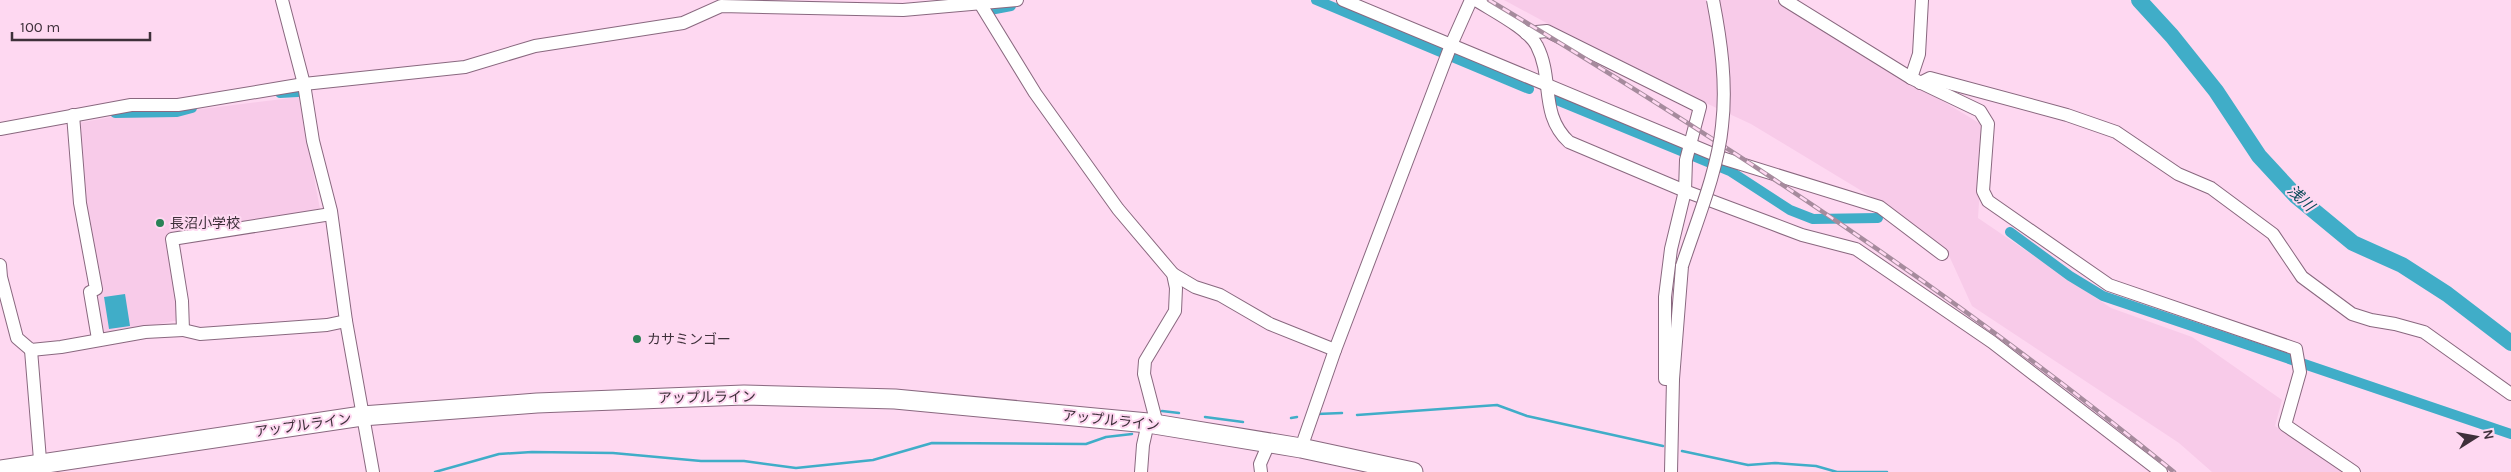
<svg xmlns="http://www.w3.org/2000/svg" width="2511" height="472" viewBox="0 0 2511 472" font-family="Karla,'Noto Sans JP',sans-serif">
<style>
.built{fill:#f8cbe9}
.water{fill:#40adc8}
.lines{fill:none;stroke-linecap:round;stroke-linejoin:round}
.stream{stroke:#40adc8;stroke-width:2.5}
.canal{stroke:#40adc8;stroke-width:10}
.river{stroke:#40adc8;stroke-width:16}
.minor-casing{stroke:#89687f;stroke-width:14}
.highway-casing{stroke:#89687f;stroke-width:21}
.minor{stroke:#fff;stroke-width:12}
.highway{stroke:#fff;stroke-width:19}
.rail-casing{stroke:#a68b9d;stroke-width:4.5}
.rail{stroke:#fed8f1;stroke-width:2.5;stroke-dasharray:8;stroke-linecap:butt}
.minor-bridge-casing{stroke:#89687f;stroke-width:14;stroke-linecap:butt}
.minor-bridge{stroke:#fff;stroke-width:12}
.poi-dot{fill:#298257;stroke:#fed8f1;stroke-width:2}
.labels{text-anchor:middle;stroke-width:4;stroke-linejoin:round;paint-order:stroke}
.poi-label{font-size:14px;fill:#3e303a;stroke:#fed8f1;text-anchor:start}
.street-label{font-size:14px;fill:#3e303a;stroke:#fed8f1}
.water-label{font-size:15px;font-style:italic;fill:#084958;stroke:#fed8f1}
</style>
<rect width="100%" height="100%" fill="#fed8f1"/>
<g class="built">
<polygon points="1504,0 1775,0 1984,126 1978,218 2111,308 2192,337 2282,400 2275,426 2345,472 2212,472 2179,443 1972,306 1946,249 1885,205 1751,124 1622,64"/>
<polygon points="299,97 320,209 167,234 179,320 101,336 85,212 78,123 139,112 177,112"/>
</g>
<polygon class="water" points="125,294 130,326 109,329 104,297"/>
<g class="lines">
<g class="stream">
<polyline points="1162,411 1179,413"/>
<polyline points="1317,414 1342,413"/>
<polyline points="1357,415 1497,405 1527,416 1663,446"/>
<polyline points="1205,417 1243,422"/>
<polyline points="1291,418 1297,417"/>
<polyline points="1682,451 1748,465 1775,463 1816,466 1837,472 1887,472"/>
<polyline points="435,472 499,454 532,452 613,453 701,461 744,461 796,468 873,460 932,443 1086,444 1106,437 1132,434"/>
</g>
<g class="canal">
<polyline points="1316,0 1529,89"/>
<polyline points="990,10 1011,6"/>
<polyline points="280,93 298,92"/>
<polyline points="1557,100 1730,171 1790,210 1813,219 1878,218"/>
<polyline points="115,113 177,112 192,108"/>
<polyline points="2010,232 2070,276 2103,296 2511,434"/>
</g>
<polyline class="river" points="2139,0 2172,36 2216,91 2259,156 2296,196 2353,243 2402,265 2447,294 2511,343"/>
<g class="minor-casing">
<g id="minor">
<polyline points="282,0 304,84 313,141 331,211 346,321 373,472"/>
<polyline points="978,0 1035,93 1118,209 1173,274 1176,288 1175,311 1145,361 1144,374 1157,424"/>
<polyline points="1343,0 1725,159 1880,207 1942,254"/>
<path d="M1476 0C1493 11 1529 29 1537 46 1554 79 1539 114 1569 142L1685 191 1773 224 1802 235 1856 249 1992 342 2161 472"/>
<polyline points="1785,0 1911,78 1980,111 1988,124 1983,191 1988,201 2109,285 2296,349 2300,372 2285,425 2354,472"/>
<polyline points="1526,33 1547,31 1700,107 1686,160 1685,191 1671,249 1665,297 1665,379 1673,379"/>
<polyline points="1911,78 1919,54 1922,0"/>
<polyline points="1920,83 1930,78 2067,115 2116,132 2178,174 2211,188 2273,234 2302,277 2352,314 2371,320 2395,324 2424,332 2511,394"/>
<polyline points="73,115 80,203 96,289 90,292 98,339"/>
<polyline points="0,129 131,105 178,105 304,84 465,67 535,46 683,23 721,6 903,10 1017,0"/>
<polyline points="0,265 1,277 17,338 31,350 61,347 145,332 183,330 182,301 172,239 331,214"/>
<polyline points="1173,274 1195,287 1220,295 1270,324 1335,350"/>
<polyline points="183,330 200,334 327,325 346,321"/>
<polyline points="31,350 41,472"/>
<polyline points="1301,448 1335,350 1451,45 1471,0"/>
<polyline points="1141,472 1143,445 1148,423"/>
<polyline points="1261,472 1260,464 1269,443"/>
<polyline points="1671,472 1673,379 1682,266"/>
</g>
</g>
<g class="highway-casing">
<polyline id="highway" points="0,470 362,416 537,403 744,395 895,399 1148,423 1301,448 1413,472"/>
</g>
<use href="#minor" class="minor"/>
<use href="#highway" class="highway"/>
<g class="rail-casing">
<path id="rail" d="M1489 0C1727 143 1959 296 2174 472"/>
</g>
<use href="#rail" class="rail"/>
<g class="minor-bridge-casing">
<path id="minor-bridge" d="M1682 266C1696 223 1718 170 1722 126 1727 84 1721 41 1713 0"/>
</g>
<use href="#minor-bridge" class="minor-bridge"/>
</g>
<g class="poi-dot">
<circle cx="160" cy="223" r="5"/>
<circle cx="637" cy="339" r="5"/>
</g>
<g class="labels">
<g class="poi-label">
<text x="170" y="228">長沼小学校</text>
<text x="647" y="344">カサミンゴー</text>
</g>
<g class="street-label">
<text transform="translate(707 397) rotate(-1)" y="5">アップルライン</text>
<text transform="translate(1111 420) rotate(6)" y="5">アップルライン</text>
<text transform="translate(303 425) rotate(-8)" y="5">アップルライン</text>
</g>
<g class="water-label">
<text transform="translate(2301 198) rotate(43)" y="5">浅川</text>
</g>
</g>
<g transform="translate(2476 437) rotate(79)" stroke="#fed8f1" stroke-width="4" paint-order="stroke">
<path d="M0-4L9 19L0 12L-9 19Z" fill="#3e303a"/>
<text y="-8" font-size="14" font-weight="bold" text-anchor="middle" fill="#3e303a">N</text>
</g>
<path d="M12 32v8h138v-8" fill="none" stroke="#3e303a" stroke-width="2.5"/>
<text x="20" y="32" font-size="15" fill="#3e303a" stroke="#fed8f1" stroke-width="4" paint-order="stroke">100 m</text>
</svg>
